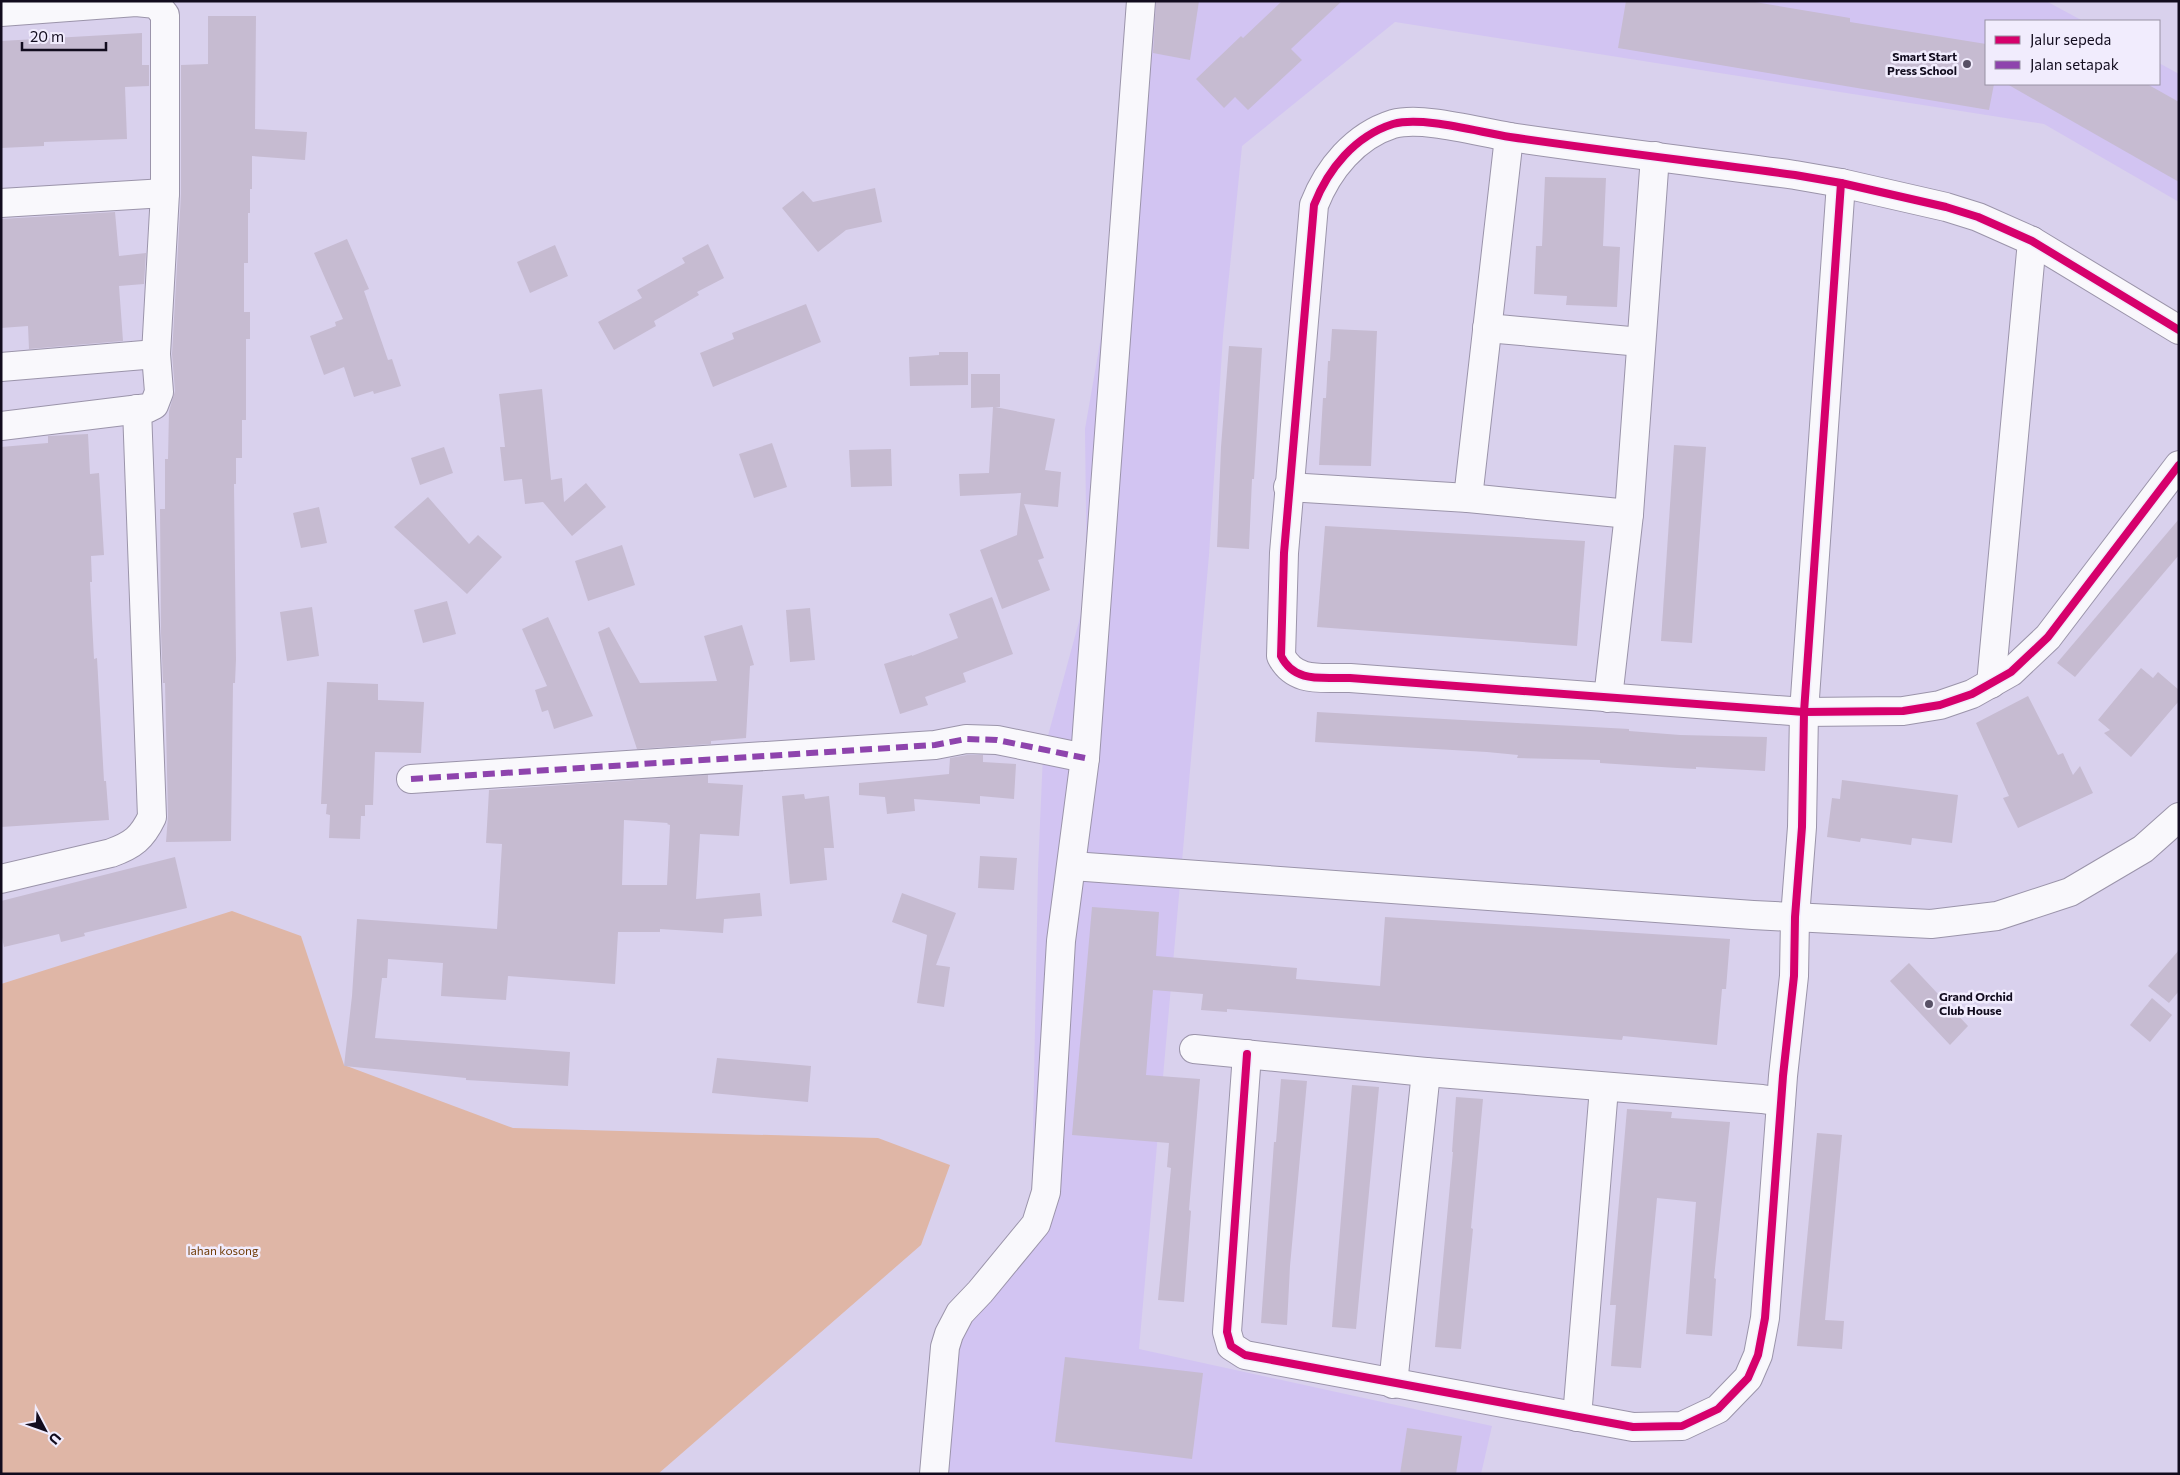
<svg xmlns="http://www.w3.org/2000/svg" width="2180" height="1475" viewBox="0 0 2180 1475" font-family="Commissioner,sans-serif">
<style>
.built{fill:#d2c4f2}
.green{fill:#dfb6a6}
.building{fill:#c6bbd1;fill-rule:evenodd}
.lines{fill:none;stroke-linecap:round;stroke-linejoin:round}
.minor-casing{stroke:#9b94aa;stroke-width:30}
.minor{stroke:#f9f8fc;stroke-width:28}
.quiet{stroke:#8e44ad;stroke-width:6;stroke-dasharray:12 6;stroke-linecap:butt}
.cycleway-casing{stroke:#f1ecfd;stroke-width:11}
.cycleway{stroke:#d6006c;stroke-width:8}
.poi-dot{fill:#585166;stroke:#f1ecfd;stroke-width:2}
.labels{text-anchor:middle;stroke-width:5;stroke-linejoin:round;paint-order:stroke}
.poi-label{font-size:12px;font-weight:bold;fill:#120c1e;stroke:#f1ecfd;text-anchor:end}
.park-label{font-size:12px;fill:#703c08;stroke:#f1ecfd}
</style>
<rect width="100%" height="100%" fill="#d9d1ed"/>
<polygon class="built" points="1129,1 2046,1 2083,21 1986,21 1986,84 2159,84 2159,63 2179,74 2179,202 2044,124 1395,22 1242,146 1223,336 1209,555 1139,1349 1492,1426 1481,1474 933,1474 952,1342 1031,1237 1038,870 1043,754 1087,592 1085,429 1122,216"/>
<polygon class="green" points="232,911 301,936 344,1065 513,1128 878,1138 950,1165 921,1245 658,1474 1,1474 1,984"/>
<g class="building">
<polygon points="1156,1 1199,1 1190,60 1153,53"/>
<polygon points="1282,1 1342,1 1291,49 1302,60 1248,110 1235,97 1224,108 1196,79 1241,36 1243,38"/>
<polygon points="1626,1 1749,1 1850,18 1850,22 1986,44 1986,84 1994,84 1989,110 1618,48"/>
<polygon points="208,16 256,16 255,129 307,132 305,160 252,156 252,189 250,189 250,213 248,213 248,263 244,263 244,312 250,312 250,339 246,339 246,420 242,420 242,458 236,458 236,484 234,484 236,659 235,683 233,683 231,841 166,842 168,816 165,683 163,683 161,633 160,509 165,509 165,459 168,459 169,411 175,391 172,354 181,194 181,65 208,64"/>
<polygon points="142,33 142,65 149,65 149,86 125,87 127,139 44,142 44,146 1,148 1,41"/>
<polygon points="2007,84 2147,84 2179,102 2179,182"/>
<polygon points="1545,177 1606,178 1603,246 1620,247 1617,307 1566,305 1567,296 1534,294 1536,246 1542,246"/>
<polygon points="875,188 882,222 846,230 818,252 782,208 803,191 813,202"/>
<polygon points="115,212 119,256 146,253 144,284 119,286 123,341 29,349 28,326 1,328 1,219"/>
<polygon points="347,239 369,289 364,291 388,360 392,359 401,386 374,394 373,391 354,397 344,367 324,375 310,336 336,326 335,322 343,319 314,253"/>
<polygon points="708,244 724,278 697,292 699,295 654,321 656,326 614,350 598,322 642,298 637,290 685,263 682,258"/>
<polygon points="555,245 568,276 530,293 517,262"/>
<polygon points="806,304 821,342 713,387 700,353 734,339 732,333"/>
<polygon points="1332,329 1377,331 1371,466 1319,465 1323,398 1326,398 1328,361 1330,361"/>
<polygon points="1229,346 1262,348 1254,479 1252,479 1249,549 1217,547 1221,447"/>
<polygon points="939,352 968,352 968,385 910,386 909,357 939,355"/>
<polygon points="971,374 1000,374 1000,407 995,407 1055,419 1045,470 1061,472 1058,507 1024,504 1044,558 1038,560 1050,590 1002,609 980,550 1017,535 1021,493 960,496 959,474 989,473 993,407 971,408"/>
<polygon points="542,389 551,480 562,478 564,502 586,483 606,507 572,536 543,502 525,504 522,479 504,481 500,447 505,447 499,394"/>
<polygon points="88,434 90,474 99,473 104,555 91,556 92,582 90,582 94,659 97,658 104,781 106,781 109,820 1,827 1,447 48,443 48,436"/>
<polygon points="772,443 787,487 754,498 739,454"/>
<polygon points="1674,445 1706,447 1692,643 1661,641"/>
<polygon points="444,447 453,473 420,485 411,458"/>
<polygon points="891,449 892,486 851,487 849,450"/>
<polygon points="428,497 469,544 478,535 502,557 467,594 394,527"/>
<polygon points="319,507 327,543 301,548 293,513"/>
<polygon points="2179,519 2179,555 2075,677 2057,663"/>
<polygon points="1325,526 1585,541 1577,646 1317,627"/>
<polygon points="622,545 635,585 588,601 575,561"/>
<polygon points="992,597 1013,654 963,673 966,682 925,697 928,705 900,714 884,664 912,655 912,656 958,638 949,614"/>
<polygon points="447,601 456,634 423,643 414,610"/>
<polygon points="312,607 319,656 287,661 280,612"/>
<polygon points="810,608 815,660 790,662 786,610"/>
<polygon points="548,617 593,716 554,729 548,710 542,712 535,690 547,686 522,629"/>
<polygon points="742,625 754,665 750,666 746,738 711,741 711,744 637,749 598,632 609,627 640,683 717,681 704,636"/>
<polygon points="2141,668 2153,678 2158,672 2179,690 2179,701 2131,757 2104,733 2110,730 2098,720"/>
<polygon points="327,682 378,684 378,700 424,702 421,753 375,752 373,805 365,805 365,816 361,816 360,839 329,838 330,815 326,814 327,804 321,804"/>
<polygon points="2028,696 2058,755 2063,753 2073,775 2080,766 2093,793 2018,828 2003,798 2009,796 1976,723"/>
<polygon points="1317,712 1629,729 1629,731 1680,735 1767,737 1765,771 1696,767 1696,769 1677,768 1600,763 1600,760 1517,758 1518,755 1487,752 1315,742"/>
<polygon points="967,755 983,755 983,762 1016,764 1014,799 980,796 980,804 914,799 915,811 887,814 885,797 859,795 859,783 949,774 950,758"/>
<path d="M708 775V783L743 785 739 836 700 834 696 899 760 893 762 916 724 919 723 933 660 929V932H618L615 984 508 976 506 1000 441 996 443 963 388 959 387 978H382L375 1038 570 1052 568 1086 466 1080V1078L344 1066 352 996 357 919 497 929 502 844 486 843 489 790ZM624 820 668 823 667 824 670 825 667 885H622Z"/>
<polygon points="1842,780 1958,795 1952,843 1912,838 1911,845 1861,838 1860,842 1827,837 1832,798 1840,799"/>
<polygon points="804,794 805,799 829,796 834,848 824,848 827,880 790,884 782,796"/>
<polygon points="980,856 1017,858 1014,890 978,888"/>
<polygon points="175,857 187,908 84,933 85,936 61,942 59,934 4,947 1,933 1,901"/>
<polygon points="902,893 956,913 936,965 950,967 944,1007 917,1003 927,935 892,922"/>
<polygon points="1092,907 1159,912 1156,956 1297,968 1296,979 1380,986 1385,917 1730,939 1726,989 1722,989 1717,1045 1623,1036 1622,1040 1227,1009 1227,1012 1201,1010 1203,994 1153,990 1146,1075 1200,1079 1189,1210 1191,1211 1184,1302 1158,1300 1171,1168 1167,1167 1169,1143 1072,1135"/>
<polygon points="2179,950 2179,991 2169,1003 2148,986"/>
<polygon points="1909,963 1968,1026 1950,1045 1890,981"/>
<polygon points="2152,998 2172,1015 2150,1042 2130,1025"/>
<polygon points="717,1058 811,1066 808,1102 712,1093"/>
<polygon points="1281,1079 1307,1081 1290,1266 1287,1325 1261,1323 1274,1142 1276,1142"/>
<polygon points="1352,1085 1379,1087 1356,1329 1332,1327"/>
<polygon points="1456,1097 1483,1099 1471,1228 1473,1229 1461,1349 1435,1347 1453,1152 1452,1152"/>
<polygon points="1627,1109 1672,1112 1671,1118 1730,1122 1714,1278 1716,1279 1712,1336 1686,1334 1696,1202 1657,1198 1641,1368 1611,1366 1616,1305 1610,1305"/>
<polygon points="1817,1133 1842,1135 1825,1320 1844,1321 1842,1349 1797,1346"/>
<polygon points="1065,1357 1203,1373 1192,1459 1055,1442"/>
<polygon points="1407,1428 1462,1436 1456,1474 1400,1474"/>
</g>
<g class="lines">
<g class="minor-casing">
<g id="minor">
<polyline points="1,12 136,2 156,4 165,15 165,193 156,354 159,392 154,405 148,408 1,426"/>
<polyline points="1,203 165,193"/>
<polyline points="1487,328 1641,342"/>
<path d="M2179 330 2032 241 1978 217 1946 207 1841 183 1795 175C1700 162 1605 151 1510 137 1478 132 1423 116 1393 124 1355 136 1328 169 1314 205L1284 553 1281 656C1295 684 1323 677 1350 678L1804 712 1903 711 1940 705 1972 694 2011 672 2048 637 2179 465"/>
<polyline points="1,367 156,354"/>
<polyline points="1288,487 1468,498 1629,514"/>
<polyline points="1468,498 1509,137"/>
<polyline points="1991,684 2032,241"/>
<polyline points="1608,698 1629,514 1655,156"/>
<polyline points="411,779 935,745 966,739 997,740 1085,758"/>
<polyline points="1072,866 1753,915 1931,924 1997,916 2070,892 2143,849 2179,817"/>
<path d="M1 879 111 853C133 845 142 838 152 817L137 409"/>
<polyline points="1194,1049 1426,1072 1762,1099 1781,1102"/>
<polyline points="1247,1054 1227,1332 1231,1346 1245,1355 1633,1427 1682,1426 1718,1409 1748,1378 1758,1355 1765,1318 1783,1076 1794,976 1795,917 1802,827 1804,712 1841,183"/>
<polyline points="1393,1384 1426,1072"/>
<polyline points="1577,1417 1604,1088"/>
<polyline points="934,1474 945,1347 949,1334 960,1313 980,1292 1036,1224 1046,1192 1061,941 1085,758 1141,1"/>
</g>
</g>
<use href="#minor" class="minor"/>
<polyline class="quiet" points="411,779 935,745 966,739 997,740 1085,758"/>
<g class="cycleway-casing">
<g id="cycleway">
<path d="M2179 330 2032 241 1978 217 1946 207 1841 183 1795 175C1700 162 1605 151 1510 137 1478 132 1423 116 1393 124 1355 136 1328 169 1314 205L1284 553 1281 656C1295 684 1323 677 1350 678L1804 712 1903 711 1940 705 1972 694 2011 672 2048 637 2179 465"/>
<polyline points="1247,1054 1227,1332 1231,1346 1245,1355 1633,1427 1682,1426 1718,1409 1748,1378 1758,1355 1765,1318 1783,1076 1794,976 1795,917 1802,827 1804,712 1841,183"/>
</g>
</g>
<use href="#cycleway" class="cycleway"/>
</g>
<g class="poi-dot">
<circle cx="1967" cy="64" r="5"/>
<circle cx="1929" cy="1004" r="5"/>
</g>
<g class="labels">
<g class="poi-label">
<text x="1957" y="61">Smart Start<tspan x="1957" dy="14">Press School</tspan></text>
<text x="1939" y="1001" text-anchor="start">Grand Orchid<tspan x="1939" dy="14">Club House</tspan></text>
</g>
<g class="park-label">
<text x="223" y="1255">lahan kosong</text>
</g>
</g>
<rect width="2180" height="1475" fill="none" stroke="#120c1e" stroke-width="5"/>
<rect x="1985" y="20" width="175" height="65" fill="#f1ecfd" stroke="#9892a4"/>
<rect x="1995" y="36" width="25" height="8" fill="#d6006c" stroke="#9892a4"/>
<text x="2030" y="45" font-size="15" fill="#120c1e">Jalur sepeda</text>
<rect x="1995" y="61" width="25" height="8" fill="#8e44ad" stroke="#9892a4"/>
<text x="2030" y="70" font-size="15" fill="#120c1e">Jalan setapak</text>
<g transform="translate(45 1430) rotate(131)" stroke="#f1ecfd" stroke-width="4" paint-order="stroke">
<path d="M0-4L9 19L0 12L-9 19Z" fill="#120c1e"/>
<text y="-8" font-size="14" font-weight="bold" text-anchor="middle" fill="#120c1e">U</text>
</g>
<path d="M22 42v8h84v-8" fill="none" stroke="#120c1e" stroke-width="2.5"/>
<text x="30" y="42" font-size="15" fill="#120c1e" stroke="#f1ecfd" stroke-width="4" paint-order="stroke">20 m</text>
</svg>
